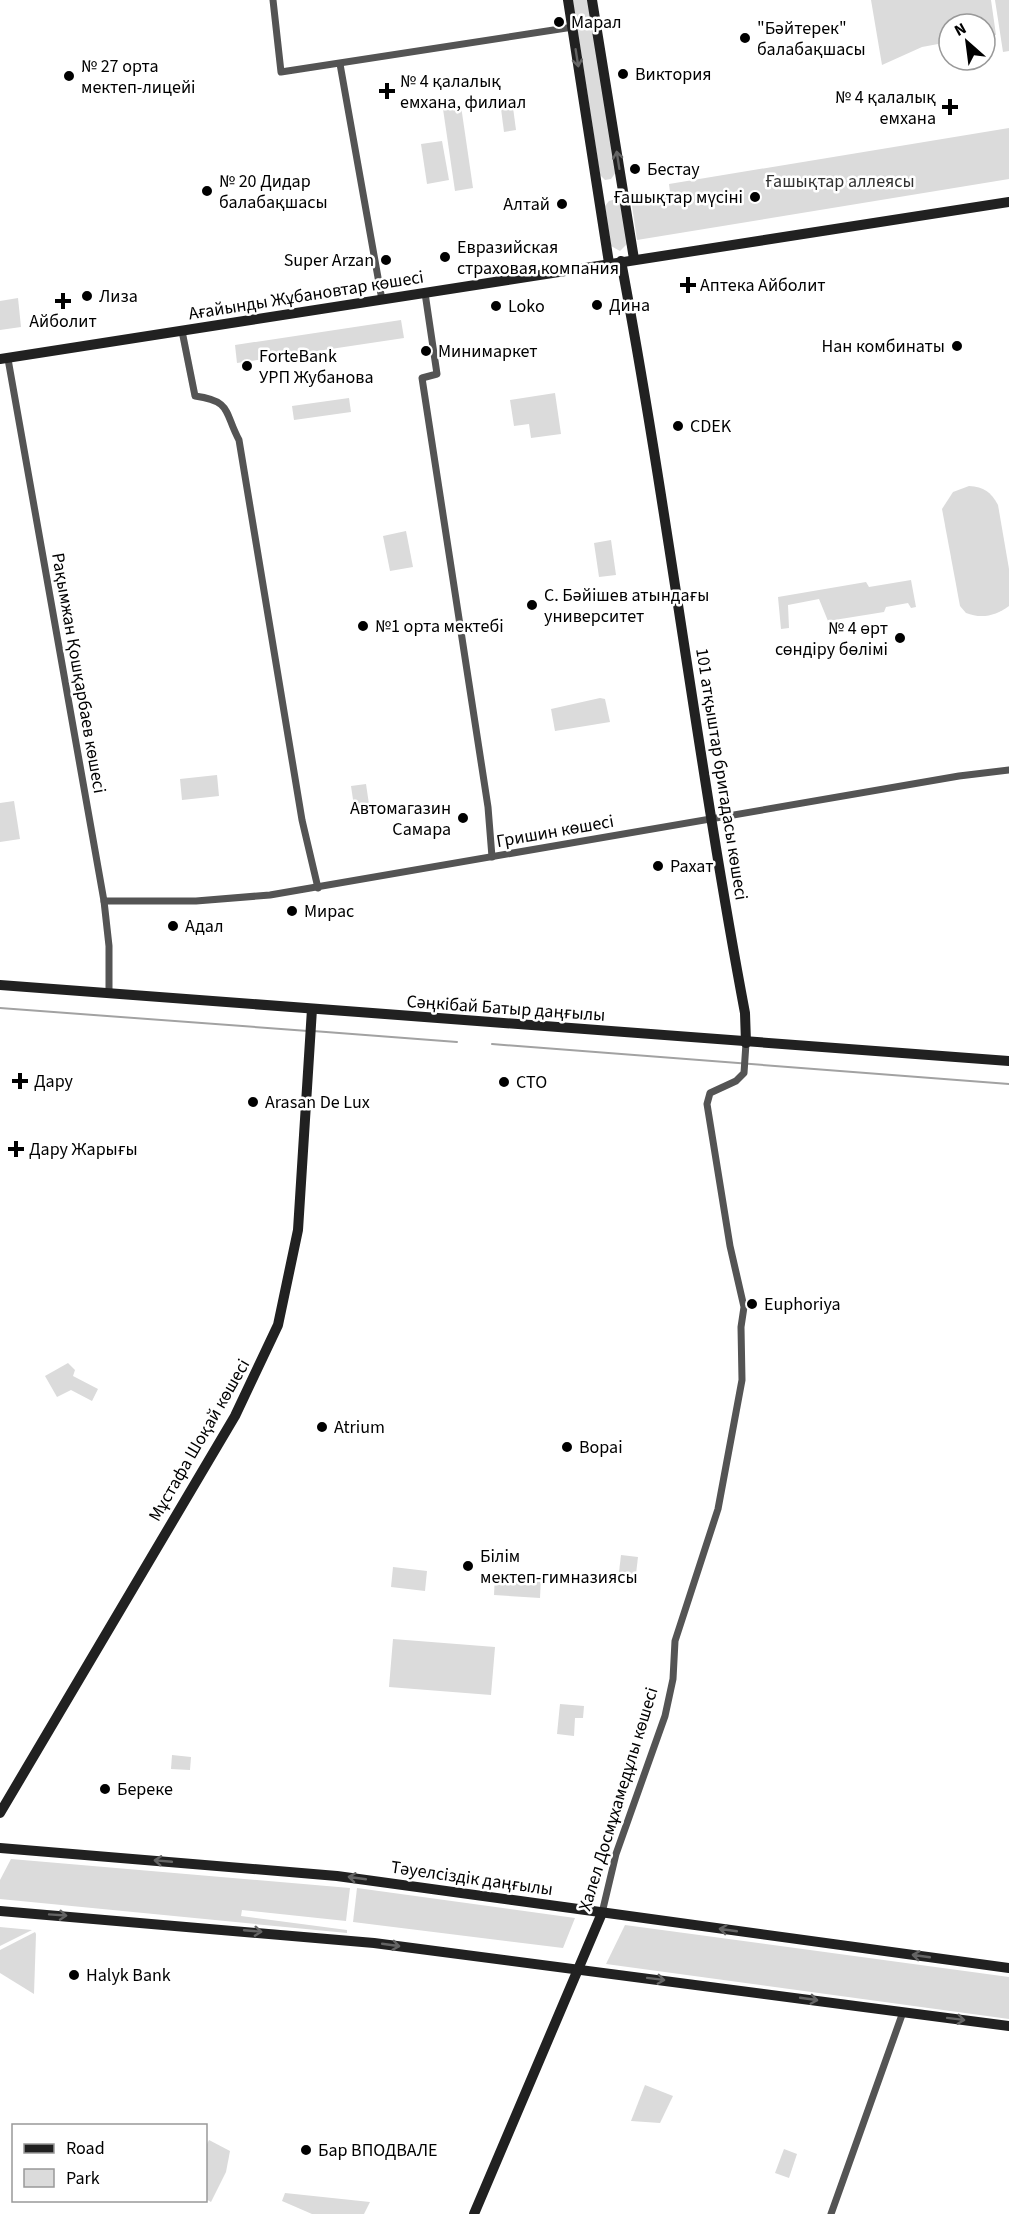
<svg xmlns="http://www.w3.org/2000/svg" width="1009" height="2214" viewBox="0 0 1009 2214" font-family="'Source Sans 3',sans-serif">
<style>
.green{fill:#dbdbdb}
.lines{fill:none;stroke-linecap:round;stroke-linejoin:round}
.stream{stroke:#a2a2a2;stroke-width:2}
.street{stroke:#545454;stroke-width:7}
.secondary{stroke:#212121;stroke-width:10}
.oneway{stroke:#646464}
.poi-dot{fill:#000;stroke:#fff;stroke-width:2}
.labels{text-anchor:middle;stroke-width:5;stroke-linejoin:round;paint-order:stroke}
.poi-label{font-size:18px;fill:#000;stroke:#fff;text-anchor:start}
.park-label{font-size:18px;fill:#323232;stroke:#fff}
.street-label{font-size:18px;fill:#000;stroke:#fff}
</style>
<rect width="100%" height="100%" fill="#fff"/>
<g class="green">
<polygon points="573,0 589,0 616,172 611,179 605,180 600,175"/>
<polygon points="871,0 991,0 996,35 985,37 985,24 949,24 949,42 922,47 882,65"/>
<polygon points="995,0 1009,0 1009,51 1003,52"/>
<polygon points="512,100 516,130 504,132 500,101"/>
<polygon points="461,106 473,188 455,191 443,109"/>
<polygon points="1009,128 1009,179 637,240 631,199 670,192 669,184"/>
<polygon points="442,141 449,180 427,184 421,144"/>
<polygon points="616,199 621,204 628,243 620,251 611,246 605,206 609,201"/>
<polygon points="18,298 21,327 0,330 0,301"/>
<polygon points="401,320 404,338 237,363 235,345"/>
<polygon points="555,393 561,434 531,438 529,424 514,426 510,400"/>
<polygon points="349,398 351,412 294,420 292,406"/>
<path d="M969 486C984 487 991 492 998 505L1009 569V606C996 616 981 619 966 613L960 606 942 509 953 492Z"/>
<polygon points="406,531 413,567 390,571 383,536"/>
<polygon points="611,540 616,575 599,577 594,543"/>
<polygon points="911,580 916,607 911,608 908,603 886,607 884,612 828,621 819,599 788,605 789,628 781,629 778,597 866,582 869,587"/>
<polygon points="600,698 605,699 610,722 555,731 551,709"/>
<polygon points="217,775 219,796 182,800 180,779"/>
<polygon points="366,784 370,811 355,813 351,786"/>
<polygon points="14,801 20,839 0,842 0,803"/>
<polygon points="68,1363 75,1370 73,1376 98,1389 92,1401 71,1390 57,1397 45,1376"/>
<polygon points="621,1555 638,1557 636,1574 619,1572"/>
<polygon points="393,1567 427,1571 425,1591 391,1587"/>
<polygon points="495,1574 541,1577 540,1598 494,1595"/>
<polygon points="393,1639 495,1647 491,1695 389,1687"/>
<polygon points="560,1704 584,1706 583,1718 575,1718 574,1736 557,1734"/>
<polygon points="172,1755 191,1757 190,1770 171,1769"/>
<polygon points="11,1859 350,1888 346,1921 242,1910 241,1916 347,1930 347,1933 0,1899 0,1880"/>
<polygon points="357,1888 575,1918 563,1948 353,1922"/>
<polygon points="625,1925 1009,1977 1009,2019 606,1964"/>
<polygon points="0,1927 32,1930 0,1946"/>
<polygon points="35,1932 36,1934 34,1994 0,1973 0,1950"/>
<polygon points="645,2085 673,2096 660,2123 631,2121"/>
<polygon points="209,2140 230,2151 226,2172 211,2202 206,2199 206,2146"/>
<polygon points="784,2149 797,2154 789,2178 775,2173"/>
<polygon points="285,2193 370,2202 364,2214 312,2214 282,2201"/>
</g>
<g class="lines">
<g class="stream">
<polyline points="0,1008 308,1031"/>
<polyline points="313,1031 457,1042"/>
<polyline points="492,1044 1009,1084"/>
</g>
<g class="street">
<polyline points="273,0 281,72 573,27"/>
<polyline points="340,64 382,300"/>
<polyline points="425,293 437,374 422,378 488,807 492,857"/>
<path d="M182 331 195 396C232 401 224 412 239 440L302 820 318 888"/>
<polyline points="8,359 104,901 109,946 109,993"/>
<polyline points="104,901 196,901 270,895 959,776 1009,770"/>
<polyline points="602,1913 616,1854 665,1716 673,1679 675,1641 718,1509 742,1380 741,1327 744,1307 730,1246 707,1104 710,1093 736,1081 744,1073 746,1043"/>
<polyline points="831,2214 903,2012"/>
</g>
<g class="secondary">
<polyline points="568,0 609,263"/>
<polyline points="592,0 634,259"/>
<path d="M621 261C668 511 698 764 745 1013L746 1043"/>
<polyline points="0,359 1009,202"/>
<polyline points="0,985 1009,1061"/>
<polyline points="0,1813 235,1416 278,1325 298,1230 312,1009"/>
<polyline points="0,1848 337,1876 1009,1968"/>
<polyline points="0,1911 374,1943 1009,2026"/>
<polyline points="474,2214 602,1913"/>
</g>
</g>
<defs><path id="oneway-shaft" d="M-6 0H5M1.5-3L5.5 0L1.5 3" fill="none" stroke-width="1.6" stroke-linecap="round" stroke-linejoin="round" transform="scale(1.5)"/></defs>
<g class="oneway">
<use href="#oneway-shaft" transform="translate(577 58) rotate(81)"/>
<use href="#oneway-shaft" transform="translate(618 160) rotate(-99)"/>
<use href="#oneway-shaft" transform="translate(163 1861) rotate(-175)"/>
<use href="#oneway-shaft" transform="translate(357 1878) rotate(-172)"/>
<use href="#oneway-shaft" transform="translate(58 1915) rotate(4)"/>
<use href="#oneway-shaft" transform="translate(728 1930) rotate(-172)"/>
<use href="#oneway-shaft" transform="translate(253 1931) rotate(5)"/>
<use href="#oneway-shaft" transform="translate(391 1945) rotate(8)"/>
<use href="#oneway-shaft" transform="translate(921 1956) rotate(-172)"/>
<use href="#oneway-shaft" transform="translate(656 1979) rotate(7)"/>
<use href="#oneway-shaft" transform="translate(809 1999) rotate(8)"/>
<use href="#oneway-shaft" transform="translate(956 2019) rotate(7)"/>
</g>
<g class="poi-dot">
<circle cx="559" cy="22" r="6"/>
<circle cx="745" cy="38" r="6"/>
<circle cx="623" cy="74" r="6"/>
<circle cx="69" cy="76" r="6"/>
<path d="M384 82h6v6h6v6h-6v6h-6v-6h-6v-6h6z"/>
<path d="M947 98h6v6h6v6h-6v6h-6v-6h-6v-6h6z"/>
<circle cx="635" cy="169" r="6"/>
<circle cx="207" cy="191" r="6"/>
<circle cx="755" cy="197" r="6"/>
<circle cx="562" cy="204" r="6"/>
<circle cx="445" cy="257" r="6"/>
<circle cx="386" cy="260" r="6"/>
<path d="M685 276h6v6h6v6h-6v6h-6v-6h-6v-6h6z"/>
<circle cx="87" cy="296" r="6"/>
<path d="M60 292h6v6h6v6h-6v6h-6v-6h-6v-6h6z"/>
<circle cx="597" cy="305" r="6"/>
<circle cx="496" cy="306" r="6"/>
<circle cx="957" cy="346" r="6"/>
<circle cx="426" cy="351" r="6"/>
<circle cx="247" cy="366" r="6"/>
<circle cx="678" cy="426" r="6"/>
<circle cx="532" cy="605" r="6"/>
<circle cx="363" cy="626" r="6"/>
<circle cx="900" cy="638" r="6"/>
<circle cx="463" cy="818" r="6"/>
<circle cx="658" cy="866" r="6"/>
<circle cx="292" cy="911" r="6"/>
<circle cx="173" cy="926" r="6"/>
<path d="M17 1072h6v6h6v6h-6v6h-6v-6h-6v-6h6z"/>
<circle cx="504" cy="1082" r="6"/>
<circle cx="253" cy="1102" r="6"/>
<path d="M13 1140h6v6h6v6h-6v6h-6v-6h-6v-6h6z"/>
<circle cx="752" cy="1304" r="6"/>
<circle cx="322" cy="1427" r="6"/>
<circle cx="567" cy="1447" r="6"/>
<circle cx="468" cy="1566" r="6"/>
<circle cx="105" cy="1789" r="6"/>
<circle cx="74" cy="1975" r="6"/>
<circle cx="306" cy="2150" r="6"/>
</g>
<g class="labels">
<g class="poi-label">
<text x="571" y="28">Марал</text>
<text x="757" y="34">"Бәйтерек"<tspan x="757" dy="21">балабақшасы</tspan></text>
<text x="81" y="72">№ 27 орта<tspan x="81" dy="21">мектеп-лицейі</tspan></text>
<text x="635" y="80">Виктория</text>
<text x="400" y="87">№ 4 қалалық<tspan x="400" dy="21">емхана, филиал</tspan></text>
<text x="936" y="103" text-anchor="end">№ 4 қалалық<tspan x="936" dy="21">емхана</tspan></text>
<text x="647" y="175">Бестау</text>
<text x="219" y="187">№ 20 Дидар<tspan x="219" dy="21">балабақшасы</tspan></text>
<text x="743" y="203" text-anchor="end">Ғашықтар мүсіні</text>
<text x="550" y="210" text-anchor="end">Алтай</text>
<text x="457" y="253">Евразийская<tspan x="457" dy="21">страховая компания</tspan></text>
<text x="374" y="266" text-anchor="end">Super Arzan</text>
<text x="700" y="291">Аптека Айболит</text>
<text x="99" y="302">Лиза</text>
<text x="609" y="311">Дина</text>
<text x="508" y="312">Loko</text>
<text x="63" y="327" text-anchor="middle">Айболит</text>
<text x="945" y="352" text-anchor="end">Нан комбинаты</text>
<text x="438" y="357">Минимаркет</text>
<text x="259" y="362">ForteBank<tspan x="259" dy="21">УРП Жубанова</tspan></text>
<text x="690" y="432">CDEK</text>
<text x="544" y="601">С. Бәйішев атындағы<tspan x="544" dy="21">университет</tspan></text>
<text x="375" y="632">№1 орта мектебі</text>
<text x="888" y="634" text-anchor="end">№ 4 өрт<tspan x="888" dy="21">сөндіру бөлімі</tspan></text>
<text x="451" y="814" text-anchor="end">Автомагазин<tspan x="451" dy="21">Самара</tspan></text>
<text x="670" y="872">Рахат</text>
<text x="304" y="917">Мирас</text>
<text x="185" y="932">Адал</text>
<text x="34" y="1087">Дару</text>
<text x="516" y="1088">СТО</text>
<text x="265" y="1108">Arasan De Lux</text>
<text x="29" y="1155">Дару Жарығы</text>
<text x="764" y="1310">Euphoriya</text>
<text x="334" y="1433">Atrium</text>
<text x="579" y="1453">Bopai</text>
<text x="480" y="1562">Білім<tspan x="480" dy="21">мектеп-гимназиясы</tspan></text>
<text x="117" y="1795">Береке</text>
<text x="86" y="1981">Halyk Bank</text>
<text x="318" y="2156">Бар ВПОДВАЛЕ</text>
</g>
<g class="park-label">
<text x="840" y="187">Ғашықтар аллеясы</text>
</g>
<g class="street-label">
<text transform="translate(306 295) rotate(-9)" y="6">Ағайынды Жұбановтар көшесі</text>
<text transform="translate(79 673) rotate(80)" y="6">Рақымжан Қошқарбаев көшесі</text>
<text transform="translate(722 774) rotate(81)" y="6">101 атқыштар бригадасы көшесі</text>
<text transform="translate(555 831) rotate(-10)" y="6">Гришин көшесі</text>
<text transform="translate(506 1008) rotate(4)" y="6">Сәңкібай Батыр даңғылы</text>
<text transform="translate(199 1440) rotate(-60)" y="6">Мұстафа Шоқай көшесі</text>
<text transform="translate(618 1799) rotate(-73)" y="6">Халел Досмұхамедұлы көшесі</text>
<text transform="translate(472 1878) rotate(8)" y="6">Тәуелсіздік даңғылы</text>
</g>
</g>
<rect x="12" y="2124" width="195" height="78" fill="#ffffff" stroke="#999999" stroke-width="1.5"/>
<rect x="24" y="2144" width="30" height="9" fill="#212121" stroke="#999999" stroke-width="1.5"/>
<text x="66" y="2154" font-size="18" fill="#000000">Road</text>
<rect x="24" y="2169" width="30" height="18" fill="#dbdbdb" stroke="#999999" stroke-width="1.5"/>
<text x="66" y="2184" font-size="18" fill="#000000">Park</text>
<g transform="translate(967 42) rotate(332)"><circle r="28" fill="#ffffff" stroke="#999999" stroke-width="1.5"/>
<path d="M0-4.5L10 22L0 15L-10 22Z" fill="#000000"/>
<text y="-9" font-size="16" font-weight="bold" text-anchor="middle" fill="#000000">N</text>
</g>
</svg>
